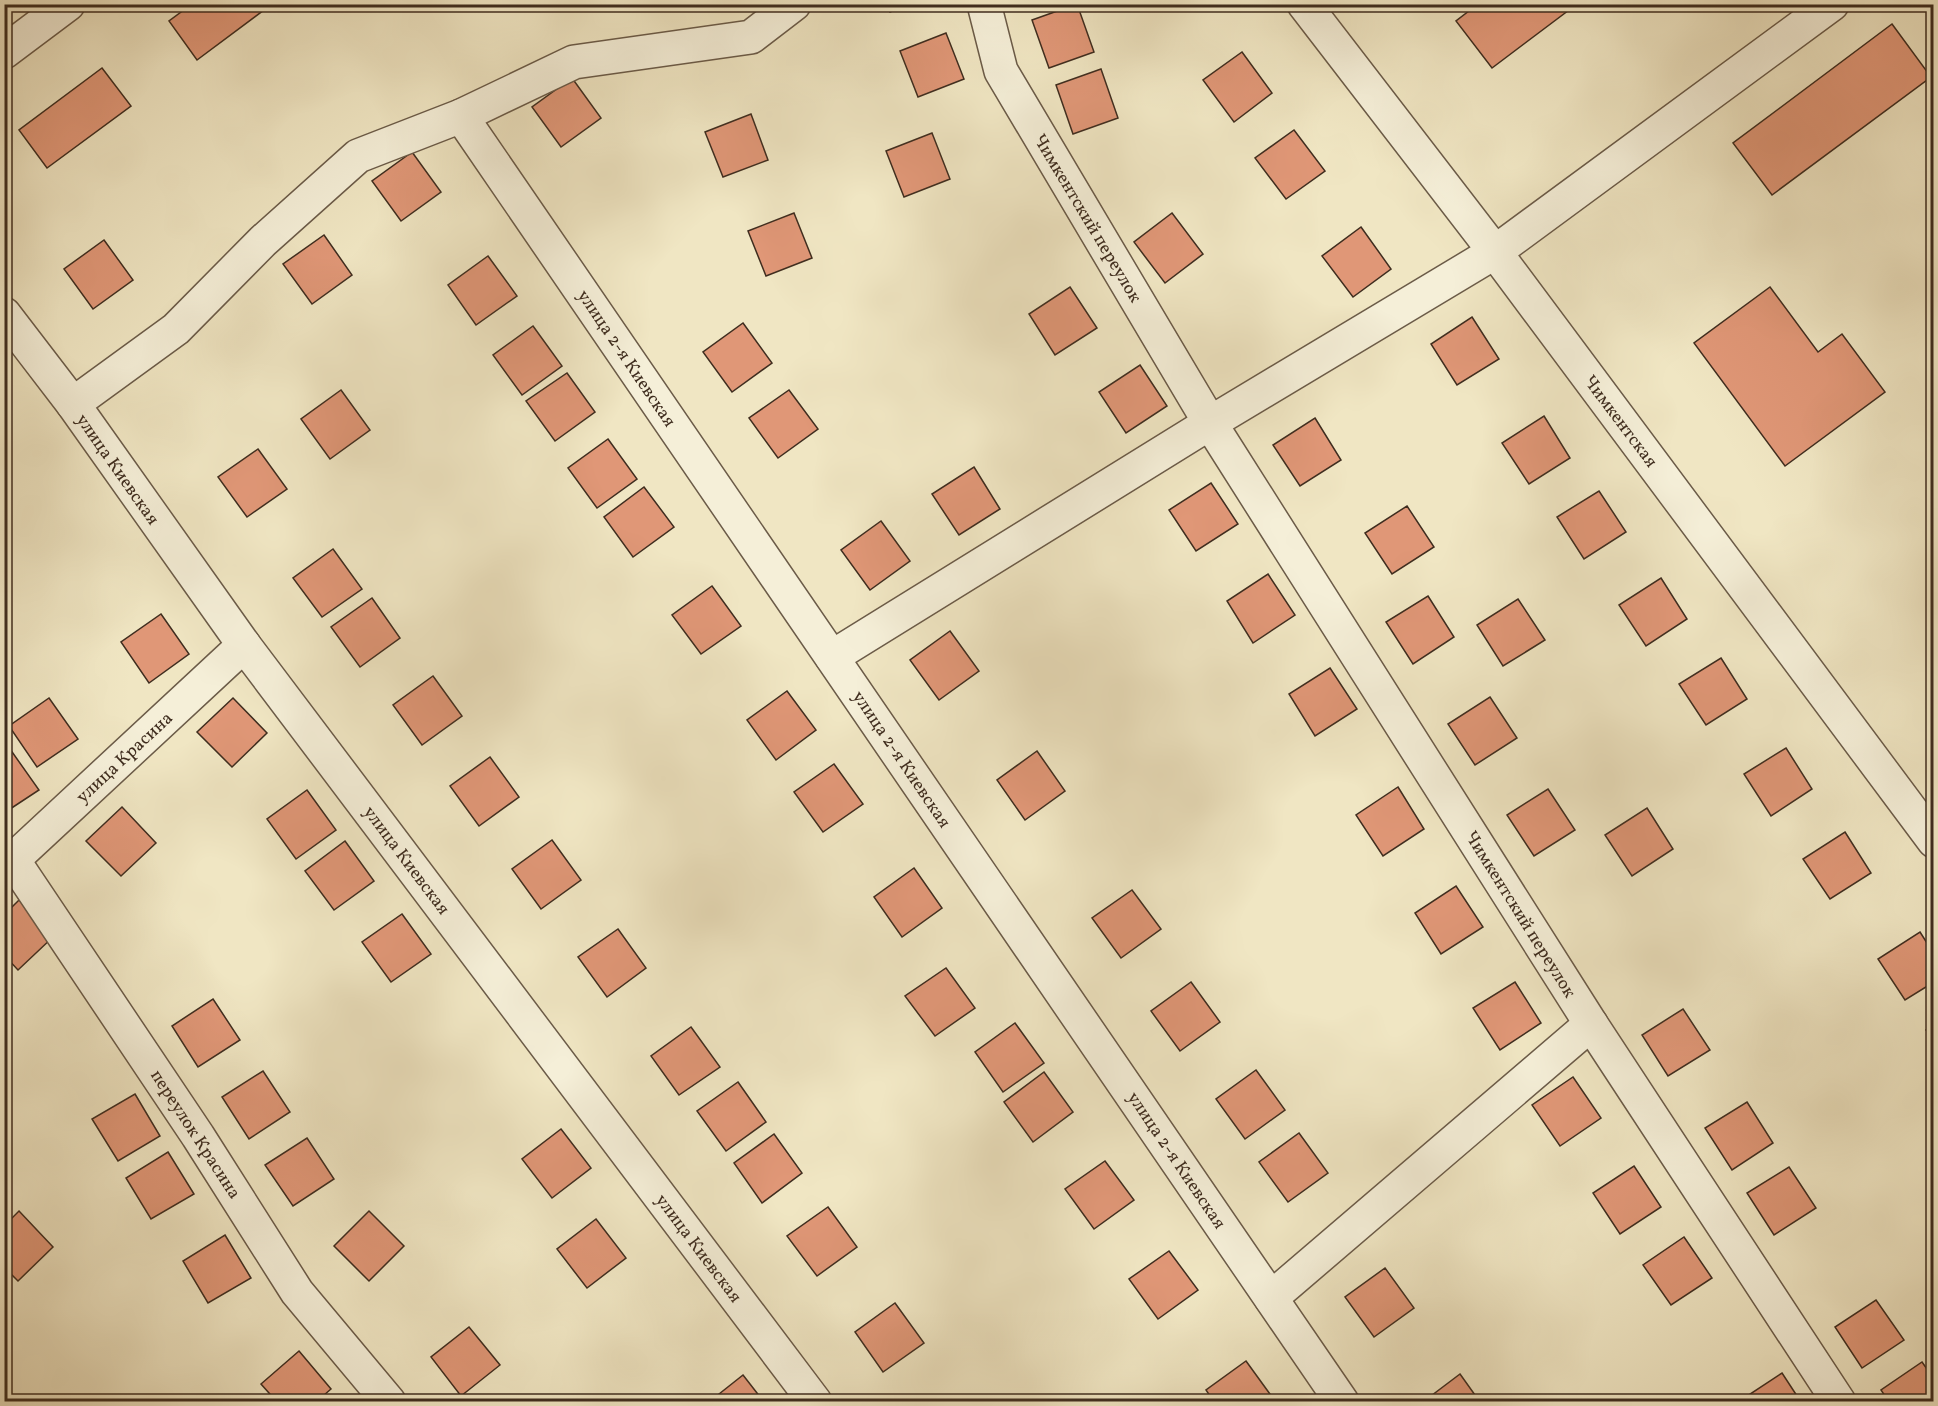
<svg xmlns="http://www.w3.org/2000/svg" width="1938" height="1406" viewBox="0 0 1938 1406" font-family="Vollkorn,serif">
<style>
.building{fill:#e09777;stroke:#3f2d1f;stroke-width:1.5}
.lines{fill:none;stroke-linecap:round;stroke-linejoin:round}
.minor-casing{stroke:#6b5b48;stroke-width:36}
.minor{stroke:#f5efd8;stroke-width:33}
.labels{text-anchor:middle;stroke-width:5;stroke-linejoin:round;paint-order:stroke}
.street-label{font-size:18px;fill:#3f2d1f;stroke:#f5efd8}
</style>
<rect width="100%" height="100%" fill="#f0e6c3"/>
<filter id="stains"><feTurbulence type="fractalNoise" baseFrequency=".00333" numOctaves="4"/><feColorMatrix values="0 0 0 0 .2 0 0 0 0 .09 0 0 0 0 .02 0 0 0 .5 -.17"/></filter>
<radialGradient id="worn" r=".72"><stop offset=".6" stop-color="#630" stop-opacity="0"/><stop offset="1" stop-color="#630" stop-opacity=".3"/></radialGradient>
<g class="building">
<polygon points="192,4 272,4 197,60 169,21"/>
<polygon points="887,4 910,4 890,12"/>
<polygon points="1077,4 1094,52 1049,68 1032,20"/>
<polygon points="1478,4 1577,4 1492,68 1456,21"/>
<polygon points="1892,24 1931,77 1772,195 1733,143"/>
<polygon points="946,33 964,79 918,97 900,51"/>
<polygon points="1242,52 1272,93 1234,122 1203,80"/>
<polygon points="102,68 131,106 47,168 19,130"/>
<polygon points="1101,69 1118,118 1073,134 1056,85"/>
<polygon points="572,78 601,118 561,147 532,107"/>
<polygon points="751,114 768,160 723,177 705,132"/>
<polygon points="1294,130 1325,171 1286,199 1255,158"/>
<polygon points="932,133 950,179 904,197 886,151"/>
<polygon points="412,152 441,192 401,221 372,181"/>
<polygon points="794,213 812,258 766,276 748,231"/>
<polygon points="1172,213 1203,254 1165,283 1134,242"/>
<polygon points="1361,227 1391,269 1353,297 1322,256"/>
<polygon points="324,235 352,275 312,304 283,264"/>
<polygon points="104,240 133,280 93,309 64,269"/>
<polygon points="488,256 517,296 476,325 448,285"/>
<polygon points="1070,287 1097,328 1055,355 1029,314"/>
<polygon points="1770,287 1818,352 1842,334 1885,392 1785,466 1694,343"/>
<polygon points="1472,317 1499,359 1457,385 1431,344"/>
<polygon points="743,323 772,363 732,392 703,352"/>
<polygon points="533,326 562,366 522,395 493,355"/>
<polygon points="1140,365 1167,406 1126,433 1099,392"/>
<polygon points="567,373 595,412 555,441 526,401"/>
<polygon points="341,390 370,430 330,459 301,419"/>
<polygon points="789,390 818,429 778,458 749,418"/>
<polygon points="1544,416 1570,458 1529,484 1502,443"/>
<polygon points="1315,418 1341,460 1300,486 1273,445"/>
<polygon points="608,439 637,479 597,508 568,468"/>
<polygon points="258,449 287,489 247,517 218,477"/>
<polygon points="974,467 1000,509 959,535 932,494"/>
<polygon points="1211,483 1238,524 1196,551 1169,510"/>
<polygon points="644,487 674,527 633,557 604,517"/>
<polygon points="1599,491 1626,532 1584,559 1557,517"/>
<polygon points="1407,506 1434,547 1392,574 1365,533"/>
<polygon points="881,521 910,561 870,590 841,550"/>
<polygon points="333,549 362,589 322,617 293,578"/>
<polygon points="1268,574 1295,615 1253,643 1227,601"/>
<polygon points="1661,578 1687,619 1646,646 1619,605"/>
<polygon points="712,586 741,626 701,654 672,615"/>
<polygon points="1428,596 1454,637 1413,664 1386,622"/>
<polygon points="372,598 400,638 360,667 331,627"/>
<polygon points="1518,599 1545,640 1503,666 1477,625"/>
<polygon points="161,614 189,654 149,683 121,642"/>
<polygon points="950,631 979,671 939,700 910,660"/>
<polygon points="1721,658 1747,699 1706,725 1679,684"/>
<polygon points="1330,668 1357,709 1315,736 1289,694"/>
<polygon points="433,676 462,716 422,745 393,705"/>
<polygon points="787,691 816,730 776,760 747,720"/>
<polygon points="1490,697 1517,738 1475,765 1448,724"/>
<polygon points="49,698 78,739 37,767 9,726"/>
<polygon points="233,698 267,733 232,767 197,732"/>
<polygon points="1786,748 1812,789 1771,816 1744,774"/>
<polygon points="10,749 39,790 4,813 4,754"/>
<polygon points="1037,751 1065,791 1025,820 997,780"/>
<polygon points="490,757 519,797 479,826 450,786"/>
<polygon points="834,764 863,804 823,832 794,792"/>
<polygon points="1398,787 1424,829 1383,856 1356,815"/>
<polygon points="1548,789 1575,830 1534,856 1507,815"/>
<polygon points="307,790 336,830 296,859 267,819"/>
<polygon points="122,807 156,843 121,876 86,841"/>
<polygon points="1647,808 1673,849 1632,876 1605,835"/>
<polygon points="1845,832 1871,873 1830,899 1803,859"/>
<polygon points="552,840 581,880 541,909 512,869"/>
<polygon points="345,841 374,881 334,910 305,871"/>
<polygon points="914,868 942,908 902,937 874,897"/>
<polygon points="1456,886 1483,927 1441,954 1415,913"/>
<polygon points="1132,890 1161,929 1121,958 1092,918"/>
<polygon points="19,900 54,936 18,970 4,955 4,915"/>
<polygon points="402,914 431,954 391,982 362,942"/>
<polygon points="618,929 646,968 607,997 578,957"/>
<polygon points="1920,932 1934,954 1934,982 1905,1000 1878,959"/>
<polygon points="946,968 975,1008 935,1036 905,996"/>
<polygon points="1191,982 1220,1022 1180,1051 1151,1011"/>
<polygon points="1515,982 1541,1023 1500,1050 1473,1008"/>
<polygon points="213,999 240,1040 198,1067 172,1026"/>
<polygon points="1683,1009 1710,1050 1668,1076 1642,1035"/>
<polygon points="1015,1023 1044,1063 1003,1092 975,1052"/>
<polygon points="1934,1025 1934,1041 1926,1030"/>
<polygon points="691,1027 720,1067 679,1095 651,1056"/>
<polygon points="1256,1070 1285,1110 1245,1139 1216,1099"/>
<polygon points="263,1071 290,1112 249,1139 222,1097"/>
<polygon points="1044,1072 1073,1112 1033,1142 1004,1102"/>
<polygon points="1573,1077 1601,1118 1560,1146 1532,1105"/>
<polygon points="738,1082 766,1122 726,1151 697,1111"/>
<polygon points="135,1094 160,1136 118,1161 92,1119"/>
<polygon points="1747,1102 1773,1143 1732,1170 1705,1128"/>
<polygon points="561,1129 591,1168 552,1198 522,1159"/>
<polygon points="1299,1133 1328,1173 1288,1202 1259,1162"/>
<polygon points="774,1134 802,1173 762,1203 734,1163"/>
<polygon points="307,1138 334,1179 293,1206 265,1165"/>
<polygon points="168,1152 194,1194 151,1219 126,1178"/>
<polygon points="1105,1161 1134,1200 1094,1229 1065,1189"/>
<polygon points="1634,1166 1661,1207 1620,1234 1593,1193"/>
<polygon points="1789,1167 1816,1208 1774,1235 1747,1193"/>
<polygon points="828,1207 857,1247 817,1276 787,1236"/>
<polygon points="19,1211 53,1247 18,1281 4,1267 4,1226"/>
<polygon points="369,1211 404,1246 369,1281 334,1246"/>
<polygon points="596,1219 626,1258 587,1288 557,1249"/>
<polygon points="225,1235 251,1278 208,1303 183,1261"/>
<polygon points="1684,1237 1712,1278 1671,1305 1643,1265"/>
<polygon points="1169,1251 1198,1290 1158,1319 1129,1279"/>
<polygon points="1385,1268 1414,1308 1374,1337 1345,1297"/>
<polygon points="1876,1300 1904,1340 1862,1368 1835,1327"/>
<polygon points="895,1303 924,1343 883,1372 855,1332"/>
<polygon points="469,1327 500,1365 461,1396 431,1357"/>
<polygon points="299,1351 331,1389 316,1402 277,1402 261,1384"/>
<polygon points="1246,1361 1275,1401 1214,1402 1206,1390"/>
<polygon points="1922,1362 1934,1379 1934,1402 1889,1402 1881,1390"/>
<polygon points="1782,1373 1801,1402 1742,1402 1741,1400"/>
<polygon points="1460,1374 1480,1402 1423,1402"/>
<polygon points="743,1375 764,1402 709,1402"/>
</g>
<g class="lines">
<g class="minor-casing">
<g id="minor">
<polyline points="984,4 1001,71 1210,423 1591,1024 1839,1402"/>
<polyline points="1304,4 1495,252 1934,841"/>
<polyline points="4,52 68,4"/>
<polyline points="461,116 1342,1402"/>
<polyline points="4,314 73,404 244,645 815,1402"/>
<polyline points="73,404 176,329 263,241 358,156 461,116 574,62 751,37 794,4"/>
<polyline points="832,657 1210,423 1495,252 1832,4"/>
<polyline points="13,860 198,1136 297,1292 389,1402"/>
<polyline points="4,868 244,645"/>
<polyline points="1271,1298 1591,1024"/>
</g>
</g>
<use href="#minor" class="minor"/>
</g>
<g class="labels">
<g class="street-label">
<text transform="translate(1088 218) rotate(59)" y="6">Чимкентский переулок</text>
<text transform="translate(627 358) rotate(56)" y="6">улица 2-я Киевская</text>
<text transform="translate(1621 421) rotate(53)" y="6">Чимкентская</text>
<text transform="translate(118 469) rotate(55)" y="6">улица Киевская</text>
<text transform="translate(124 757) rotate(-43)" y="6">улица Красина</text>
<text transform="translate(902 759) rotate(56)" y="6">улица 2-я Киевская</text>
<text transform="translate(407 860) rotate(53)" y="6">улица Киевская</text>
<text transform="translate(1521 914) rotate(58)" y="6">Чимкентский переулок</text>
<text transform="translate(196 1134) rotate(57)" y="6">переулок Красина</text>
<text transform="translate(1177 1160) rotate(56)" y="6">улица 2-я Киевская</text>
<text transform="translate(699 1248) rotate(53)" y="6">улица Киевская</text>
</g>
</g>
<rect width="1938" height="1406" fill="none" stroke="#f0e6c3" stroke-width="24"/>
<rect x="6" y="6" width="1926" height="1394" fill="none" stroke="#3f2d1f" stroke-width="3"/>
<rect x="12" y="12" width="1914" height="1382" fill="none" stroke="#3f2d1f" stroke-width="1.5"/>
<rect width="100%" height="100%" filter="url(#stains)"/>
<rect width="100%" height="100%" fill="url(#worn)"/>
</svg>
